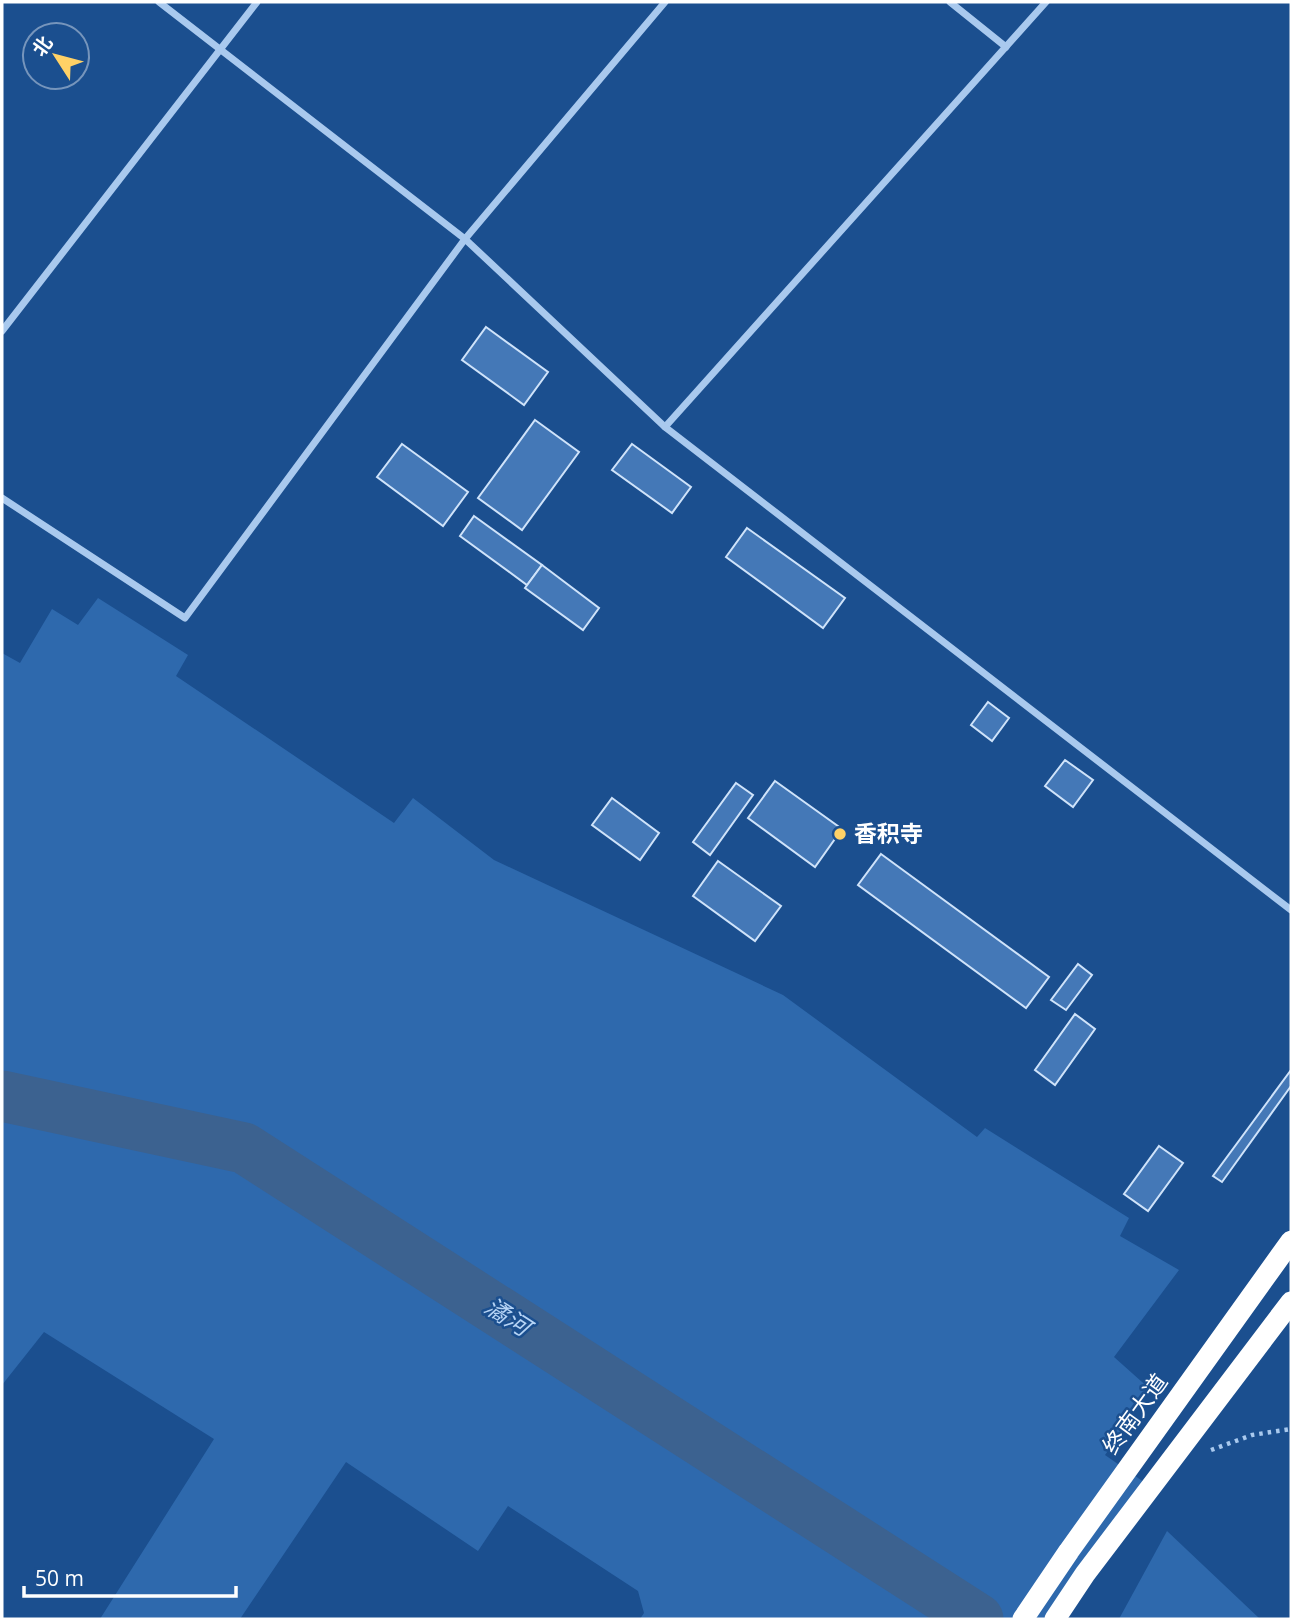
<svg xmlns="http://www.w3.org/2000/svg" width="1293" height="1621" viewBox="0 0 1293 1621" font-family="'Open Sans','Noto Sans SC',sans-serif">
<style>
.green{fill:#2e69ad}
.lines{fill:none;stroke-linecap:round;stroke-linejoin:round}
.river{stroke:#3c6290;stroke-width:51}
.building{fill:#4478b7;stroke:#cfe3fa;stroke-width:2}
.path{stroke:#a9c9ee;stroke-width:4.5;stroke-dasharray:3.5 5;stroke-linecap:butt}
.street{stroke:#a9c9ee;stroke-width:7}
.highway{stroke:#fff;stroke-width:21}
.poi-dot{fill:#ffd166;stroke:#1b4f8f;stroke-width:2.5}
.labels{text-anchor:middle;stroke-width:5;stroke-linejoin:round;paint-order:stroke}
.poi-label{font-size:23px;font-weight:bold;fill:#fff;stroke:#1b4f8f;text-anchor:start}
.street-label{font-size:23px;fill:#fff;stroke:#1b4f8f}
.water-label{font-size:24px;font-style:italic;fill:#b5d3f5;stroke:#1b4f8f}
</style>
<rect width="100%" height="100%" fill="#1b4f8f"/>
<g class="green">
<polygon points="98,598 188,655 176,676 394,823 413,798 494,860 783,995 977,1137 985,1128 1129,1218 1120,1236 1179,1270 1114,1357 1151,1390 1105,1455 1151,1487 1056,1619 640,1619 644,1613 638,1591 508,1506 478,1551 346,1462 240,1619 100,1619 214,1439 44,1332 2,1385 2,653 20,663 52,609 78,625"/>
<polygon points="1167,1531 1260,1619 1119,1619"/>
</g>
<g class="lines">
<polyline class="river" points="2,1096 244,1148 978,1619"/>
</g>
<g class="building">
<polygon points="486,327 548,372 524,405 462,360"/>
<polygon points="535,420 579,452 522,530 478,498"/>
<polygon points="402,444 468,492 443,526 377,477"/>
<polygon points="632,444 691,487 672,513 612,470"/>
<polygon points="474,516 542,565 527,585 460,536"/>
<polygon points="747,528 845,598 823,628 726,557"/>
<polygon points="542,565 599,608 583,630 525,588"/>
<polygon points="988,702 1009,718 992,741 971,725"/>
<polygon points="1065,760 1093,780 1073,807 1045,786"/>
<polygon points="775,781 842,829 815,867 748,818"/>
<polygon points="736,783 753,795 710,855 693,842"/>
<polygon points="612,798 659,833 640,860 592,825"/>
<polygon points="881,854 1049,977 1026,1008 858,885"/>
<polygon points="718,861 781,906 755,941 693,896"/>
<polygon points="1078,964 1092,975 1066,1010 1051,1000"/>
<polygon points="1075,1014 1095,1029 1055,1085 1035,1070"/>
<polygon points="1291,1070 1291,1086 1222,1182 1213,1176"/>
<polygon points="1159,1146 1183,1163 1148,1211 1124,1194"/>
</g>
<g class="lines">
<polyline class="path" points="1211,1450 1252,1435 1291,1429"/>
<g class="street">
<polyline points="159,2 465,239 665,427 1291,910"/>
<polyline points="950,2 1006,47"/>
<polyline points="2,331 257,2"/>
<polyline points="665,427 1046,2"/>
<polyline points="2,498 185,618 465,239 665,2"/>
</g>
<g class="highway">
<polyline points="1023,1619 1069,1551 1291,1241"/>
<polyline points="1055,1619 1085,1574 1291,1302"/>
</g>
</g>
<circle class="poi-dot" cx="840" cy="834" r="7"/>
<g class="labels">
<g class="poi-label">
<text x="854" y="842">香积寺</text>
</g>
<g class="street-label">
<text transform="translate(1135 1414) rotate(-54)" y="8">终南大道</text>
</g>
<g class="water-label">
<text transform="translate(507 1317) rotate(33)" y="8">潏河</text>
</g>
</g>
<rect width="1293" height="1621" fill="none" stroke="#ffffff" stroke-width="7"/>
<g transform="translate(56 56) rotate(306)"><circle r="33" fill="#1b4f8f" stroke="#7695bc" stroke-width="2"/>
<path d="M0-5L12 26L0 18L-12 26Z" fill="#ffd166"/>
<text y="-10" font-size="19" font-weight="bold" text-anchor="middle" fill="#ffffff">北</text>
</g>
<path d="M24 1586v10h212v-10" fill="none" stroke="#ffffff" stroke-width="3.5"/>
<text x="35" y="1586" font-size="21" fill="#ffffff" stroke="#1b4f8f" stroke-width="5" paint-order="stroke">50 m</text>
</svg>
